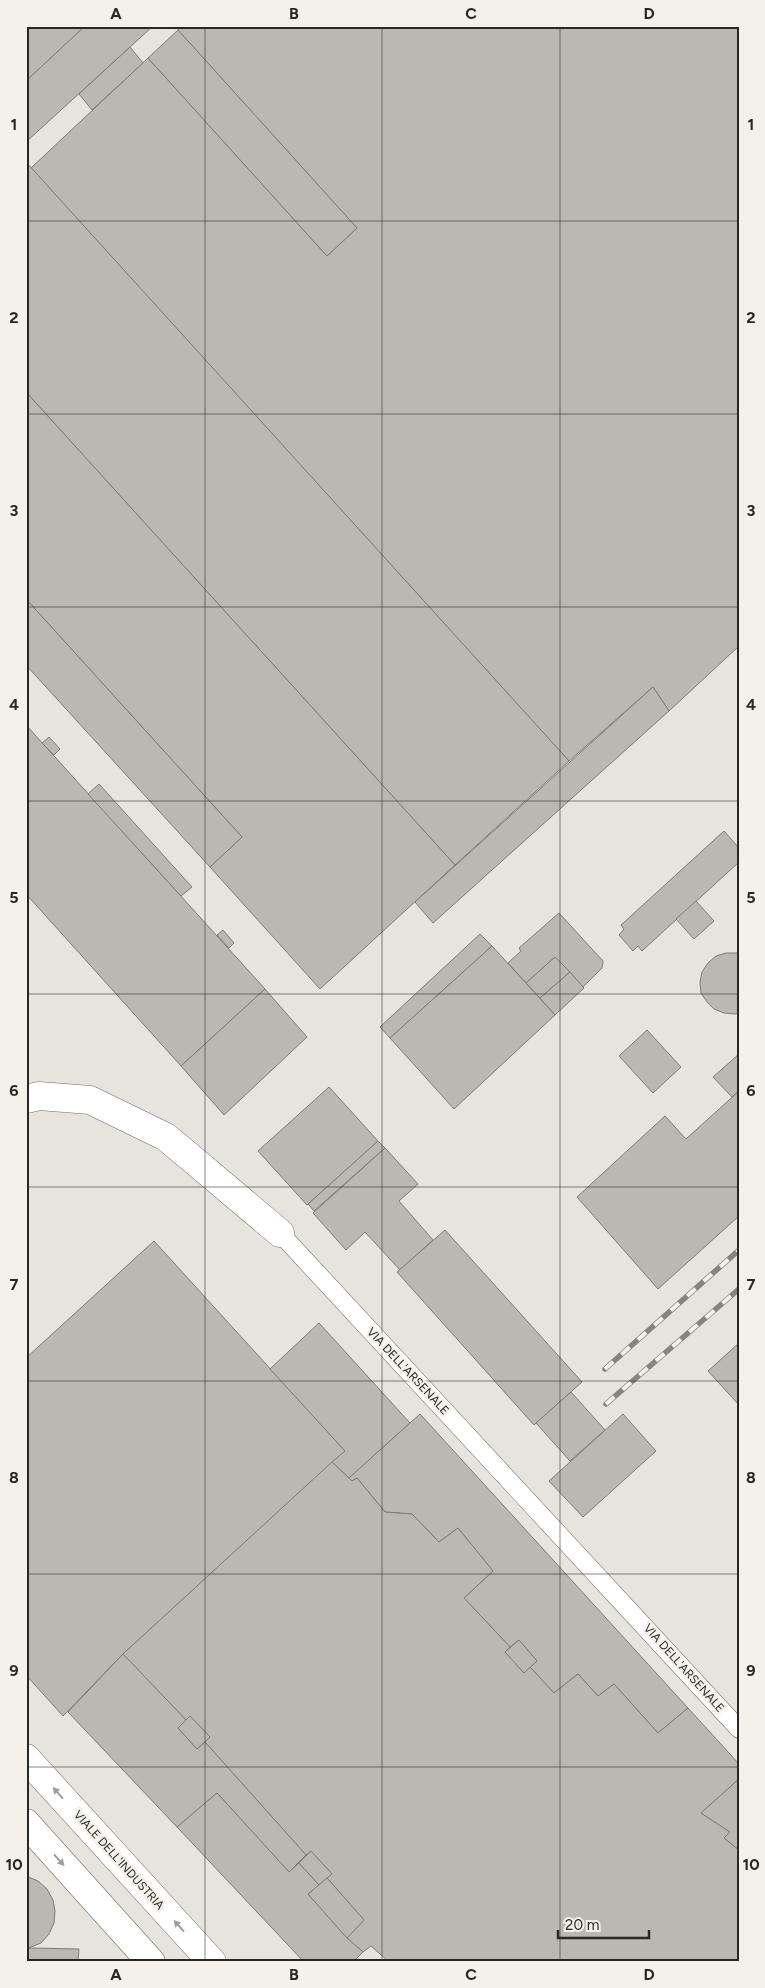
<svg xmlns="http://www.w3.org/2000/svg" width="765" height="1988" viewBox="0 0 765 1988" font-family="Figtree,sans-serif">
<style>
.building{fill:#bbb7b1;stroke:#7f7b75}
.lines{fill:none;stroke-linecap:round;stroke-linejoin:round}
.lane-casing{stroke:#706d67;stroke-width:19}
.street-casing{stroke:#706d67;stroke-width:29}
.lane{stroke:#fff;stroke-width:18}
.street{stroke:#fff;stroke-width:28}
.rail-casing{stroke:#86847f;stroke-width:5.5}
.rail{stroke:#f4f1ea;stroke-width:4;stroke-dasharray:11;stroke-linecap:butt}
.oneway{fill:#9e9e9c}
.grid{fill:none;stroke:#282724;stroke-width:1;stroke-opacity:0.55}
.labels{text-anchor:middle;stroke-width:5;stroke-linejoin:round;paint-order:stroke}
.street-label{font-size:12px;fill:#282724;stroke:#f4f1ea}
.neatline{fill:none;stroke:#282724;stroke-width:2}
.grid-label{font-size:16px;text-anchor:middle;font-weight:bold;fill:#282724}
</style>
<rect width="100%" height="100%" fill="#e7e3dd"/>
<g class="building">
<polygon points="30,26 85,26 26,81 26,30"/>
<polygon points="85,26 153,26 26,142 26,81"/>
<polygon points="182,26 739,26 739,646 669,711 653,687 569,761 31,168 148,58 327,256 357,228 178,30"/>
<polygon points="178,30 357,228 327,256 148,58"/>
<polygon points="130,47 143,63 92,110 79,94"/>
<polygon points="26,162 569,761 455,865 26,392"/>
<polygon points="26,392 455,865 320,989 210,867 242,837 26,599"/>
<polygon points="26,599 242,837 210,867 26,665"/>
<polygon points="653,687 669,711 433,923 415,902"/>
<polygon points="26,725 265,989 181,1066 26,894"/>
<polygon points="49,737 60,749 54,755 42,743"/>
<polygon points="99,784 192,887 181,896 88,794"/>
<polygon points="724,831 739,848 739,862 642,951 638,946 633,951 619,935 624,929 621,925"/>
<polygon points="696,901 714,921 694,939 676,919"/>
<polygon points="559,913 603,961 602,968 583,987 555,957 526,983 508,963 521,951 519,948"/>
<polygon points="223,930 234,943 229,948 217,935"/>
<polygon points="480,934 492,946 390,1038 380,1027"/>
<polygon points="492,946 555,1015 454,1109 390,1038"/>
<polygon points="726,953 739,953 739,1013 735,1014 724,1013 714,1009 707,1002 701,993 700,982 702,972 708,963 716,956"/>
<polygon points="555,957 570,972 540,998 526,983"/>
<polygon points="570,972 584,988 555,1015 540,998"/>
<polygon points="265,989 307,1037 224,1115 181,1066"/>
<polygon points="647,1030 681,1067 653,1093 619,1056"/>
<polygon points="739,1054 739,1091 732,1097 713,1077"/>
<polygon points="329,1087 378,1141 307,1205 258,1151"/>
<polygon points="739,1091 739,1216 658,1289 577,1197 665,1116 686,1139"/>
<polygon points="378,1141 385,1148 314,1211 308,1204"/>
<polygon points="385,1148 418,1184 399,1201 433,1240 400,1270 365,1232 346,1250 313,1213"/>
<polygon points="445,1230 582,1382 534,1425 397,1272"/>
<polygon points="154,1241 345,1451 123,1654 63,1716 26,1675 26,1358"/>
<polygon points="319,1323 410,1423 349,1478 332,1462 345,1451 270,1369"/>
<polygon points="739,1343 739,1405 708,1371"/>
<polygon points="571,1392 605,1430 570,1461 536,1423"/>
<polygon points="420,1414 688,1708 658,1733 614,1684 598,1696 578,1674 554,1693 530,1667 537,1661 519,1640 510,1647 464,1598 493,1571 458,1528 439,1542 412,1514 385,1512 357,1478 352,1481 349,1478"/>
<polygon points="623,1414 656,1451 583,1517 549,1481"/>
<polygon points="332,1462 352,1481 357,1478 385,1512 412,1514 439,1542 458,1528 493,1571 464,1598 510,1647 505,1652 524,1673 530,1667 554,1693 578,1674 598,1696 614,1684 658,1733 688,1708 739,1764 739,1779 701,1813 730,1832 724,1838 739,1850 739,1962 389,1962 371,1946 363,1952 347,1938 364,1920 327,1878 332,1874 311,1851 306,1855 205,1742 210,1737 190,1716 186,1720 123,1654"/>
<polygon points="519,1640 537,1661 524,1673 505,1652"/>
<polygon points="123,1654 186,1720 178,1728 197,1749 205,1742 306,1855 289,1872 217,1793 177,1827 68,1712"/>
<polygon points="190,1716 210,1737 197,1749 178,1728"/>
<polygon points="739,1779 739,1850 724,1838 730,1832 701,1813"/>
<polygon points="217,1793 289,1872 299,1863 319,1885 308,1894 347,1938 363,1952 353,1962 304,1962 177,1827"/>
<polygon points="311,1851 332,1874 319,1885 299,1863"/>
<polygon points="26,1876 38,1881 47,1889 53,1900 55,1911 54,1923 49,1934 41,1943 26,1949"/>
<polygon points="327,1878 364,1920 347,1938 308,1894"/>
<polygon points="31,1948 79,1949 78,1962 26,1962 26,1949"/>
</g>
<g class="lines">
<g class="lane-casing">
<polyline id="lane" points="280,1233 739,1729"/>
</g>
<g class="street-casing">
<g id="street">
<polyline points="26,1099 39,1096 90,1100 166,1137 280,1233"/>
<polyline points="26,1758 212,1962"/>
<polyline points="26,1823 151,1962"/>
</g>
</g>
<use href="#lane" class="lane"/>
<use href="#street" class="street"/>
<g class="rail-casing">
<g id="rail">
<polyline points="605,1369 739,1250"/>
<polyline points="606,1404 739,1289"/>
</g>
</g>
<use href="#rail" class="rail"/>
</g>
<defs><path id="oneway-solid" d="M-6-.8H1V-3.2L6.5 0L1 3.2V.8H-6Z" transform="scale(1.25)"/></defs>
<g class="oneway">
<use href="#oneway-solid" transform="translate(58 1793) rotate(-132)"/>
<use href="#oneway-solid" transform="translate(59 1860) rotate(48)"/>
<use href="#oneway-solid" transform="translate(179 1926) rotate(-132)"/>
</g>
<path class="grid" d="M205 26V1962M382 26V1962M560 26V1962M26 221H739M26 414H739M26 607H739M26 801H739M26 994H739M26 1187H739M26 1381H739M26 1574H739M26 1767H739"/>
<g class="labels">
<g class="street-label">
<text transform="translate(408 1371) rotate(47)" y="4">VIA DELL'ARSENALE</text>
<text transform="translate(684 1668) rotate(48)" y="4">VIA DELL'ARSENALE</text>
<text transform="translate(119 1860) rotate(48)" y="4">VIALE DELL'INDUSTRIA</text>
</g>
</g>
<rect width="765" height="1988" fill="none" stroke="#f4f1ea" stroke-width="55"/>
<path d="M558 1930v8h91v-8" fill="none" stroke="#282724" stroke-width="2.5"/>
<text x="565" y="1930" font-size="15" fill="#282724" stroke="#f4f1ea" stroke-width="4" paint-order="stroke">20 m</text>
<rect x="28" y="28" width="710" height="1932" class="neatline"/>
<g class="grid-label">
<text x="116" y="19">A</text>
<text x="294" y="19">B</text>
<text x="471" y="19">C</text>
<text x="649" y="19">D</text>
<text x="14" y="130">1</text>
<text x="751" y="130">1</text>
<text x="14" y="323">2</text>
<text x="751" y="323">2</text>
<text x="14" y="516">3</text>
<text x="751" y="516">3</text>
<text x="14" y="710">4</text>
<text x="751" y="710">4</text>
<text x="14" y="903">5</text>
<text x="751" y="903">5</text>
<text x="14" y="1096">6</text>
<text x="751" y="1096">6</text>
<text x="14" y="1290">7</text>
<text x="751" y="1290">7</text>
<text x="14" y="1483">8</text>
<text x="751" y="1483">8</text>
<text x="14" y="1676">9</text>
<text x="751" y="1676">9</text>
<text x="14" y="1870">10</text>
<text x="751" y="1870">10</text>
<text x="116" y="1980">A</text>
<text x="294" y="1980">B</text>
<text x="471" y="1980">C</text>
<text x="649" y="1980">D</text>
</g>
</svg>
